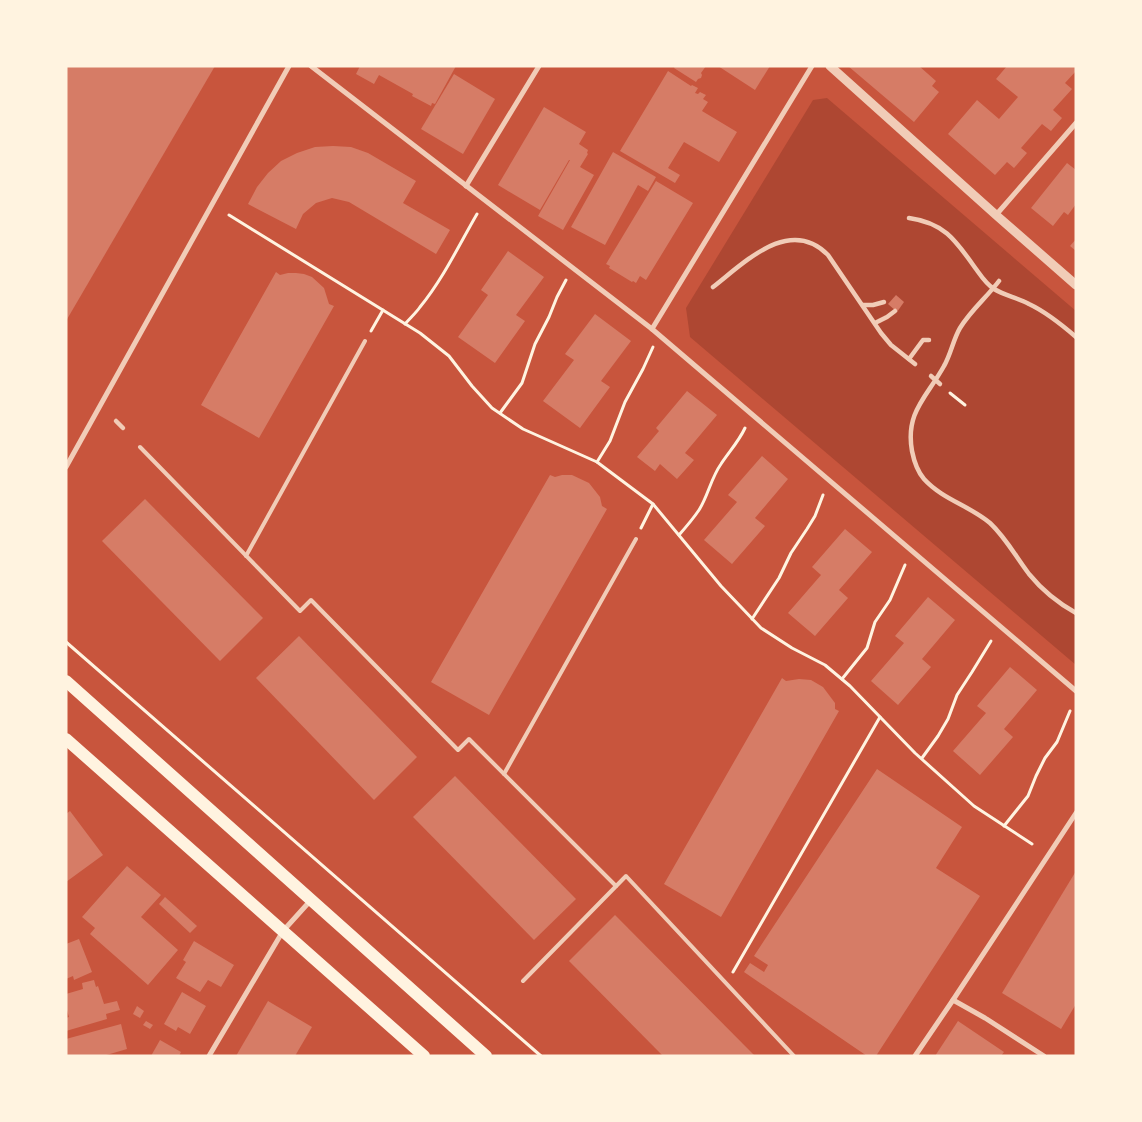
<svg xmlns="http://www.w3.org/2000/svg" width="1142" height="1122" viewBox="0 0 1142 1122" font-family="'Open Sans',sans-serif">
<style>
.green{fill:#ae4732}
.building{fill:#d67c66}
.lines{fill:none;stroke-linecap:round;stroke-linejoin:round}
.path{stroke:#fff3e0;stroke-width:3}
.service{stroke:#f1ccb7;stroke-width:4}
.pedestrian{stroke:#f1ccb7;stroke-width:4.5}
.minor{stroke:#f1ccb7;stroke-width:5}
.tertiary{stroke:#f1ccb7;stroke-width:9}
.primary{stroke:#fff3e0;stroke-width:12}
</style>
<rect width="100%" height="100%" fill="#c8553d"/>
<polygon class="green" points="827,98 1076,311 1076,665 690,337 686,308 813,100"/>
<g class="building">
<polygon points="66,66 215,66 66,321"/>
<polygon points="360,66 456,66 435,104 432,103 431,106 412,96 413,94 379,75 374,84 356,74"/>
<polygon points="675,66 706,66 701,73 702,75 701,78 698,79 696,82 674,68"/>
<polygon points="718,66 770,66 755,90"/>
<polygon points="848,66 919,66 936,81 932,86 939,92 914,122"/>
<polygon points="1007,66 1076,66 1076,71 1065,83 1072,89 1053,110 1062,118 1051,131 1042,124 1021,148 1027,153 1014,168 1007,162 995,175 948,134 977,100 999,119 1018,97 996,79"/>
<polygon points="668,71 691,86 692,85 698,88 695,93 698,94 700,92 706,95 703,99 708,102 702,111 737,132 719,162 684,142 668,168 680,175 675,183 620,151"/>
<polygon points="454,74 495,99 463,154 421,129"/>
<polygon points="544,107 586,132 579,144 588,150 587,153 588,154 580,167 594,175 563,230 538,216 570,160 569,160 540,210 498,185"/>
<polygon points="333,146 351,147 368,153 416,181 403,203 450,230 436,254 349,202 332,198 316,203 303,214 296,229 248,204 257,187 268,173 281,161 297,153 315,147"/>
<polygon points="613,152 656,177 648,191 638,185 605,245 571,227"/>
<polygon points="1067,163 1076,170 1076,204 1068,215 1064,212 1053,226 1031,208"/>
<polygon points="656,181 693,203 646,280 640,276 636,283 633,281 632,282 609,268 610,266 606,264"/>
<polygon points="1076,239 1076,251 1070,246"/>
<polygon points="508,251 544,277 516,315 525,321 495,363 458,337 488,295 481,290"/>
<polygon points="276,272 280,275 288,273 296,273 304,274 312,277 324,288 329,304 334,306 259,438 201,405"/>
<polygon points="896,295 904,302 897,312 888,304"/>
<polygon points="595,314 631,341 601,381 610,387 580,428 543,401 574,360 565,354"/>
<polygon points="687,391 717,415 685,453 694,460 677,479 660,464 655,471 637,457 659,431 656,428"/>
<polygon points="762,456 788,479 755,518 765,526 732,564 704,540 737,502 728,495"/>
<polygon points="550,475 555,477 562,475 572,475 589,483 600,497 602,506 607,509 489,715 431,682"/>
<polygon points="145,499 263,618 220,661 102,541"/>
<polygon points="845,529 872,552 839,590 848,598 815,636 788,613 821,575 812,567"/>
<polygon points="928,597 955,620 922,659 931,667 898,705 871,681 904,643 895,636"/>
<polygon points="299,636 417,757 374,800 256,678"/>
<polygon points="1010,667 1037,690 1004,729 1013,737 980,775 953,751 986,713 977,706"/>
<polygon points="782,678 786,681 799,679 811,680 823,687 835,703 835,709 839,711 721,917 664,884"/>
<polygon points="877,769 962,827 936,868 980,896 876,1056 867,1056 744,972 750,963 764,972 768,965 754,956"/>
<polygon points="455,776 576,899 534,940 413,817"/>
<polygon points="70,811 103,855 66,882 66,814"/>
<polygon points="127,866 161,895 141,917 178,950 148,985 90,934 95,928 82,917"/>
<polygon points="1076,871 1076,1004 1061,1029 1002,993"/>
<polygon points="165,897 197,926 190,933 159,904"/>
<polygon points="615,915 755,1056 663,1056 569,961"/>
<polygon points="79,939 92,972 74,980 73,976 66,979 66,944"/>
<polygon points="194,941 234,965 221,987 208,980 200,992 176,978 186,962 183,960"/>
<polygon points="94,980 96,987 98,986 104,1004 117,1001 120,1010 106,1014 107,1019 66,1031 66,1018 69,1017 66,1007 66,994 83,989 82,983"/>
<polygon points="182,992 206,1006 190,1034 178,1027 176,1031 164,1024"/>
<polygon points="268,1001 312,1027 295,1056 236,1056"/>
<polygon points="137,1006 144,1011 140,1018 133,1014"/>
<polygon points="146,1021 153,1025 150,1029 143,1025"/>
<polygon points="958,1021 1004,1052 1001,1056 935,1056"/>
<polygon points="121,1024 127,1049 103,1056 66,1056 66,1039"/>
<polygon points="160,1040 181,1052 179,1056 151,1056"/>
</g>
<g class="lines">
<g class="path">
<polyline points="229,215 420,333 449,356 472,386 492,408 523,429 597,462 653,504 721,586 761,628 792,648 825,665 850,686 915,753 974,806 1032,844"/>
<path d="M405 324C410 318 416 313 420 307 443 279 459 245 477 214"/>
<polyline points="371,331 383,310"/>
<polyline points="950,393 965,405"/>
<polyline points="500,413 522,383 535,344 549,317 557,297 566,280"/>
<polyline points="597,462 610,441 625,402 643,369 653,347"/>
<polyline points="641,528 653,504"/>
<path d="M679 535C686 527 693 519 699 510 708 496 711 478 721 464 729 452 739 441 745 428"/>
<polyline points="752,619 779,578 791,553 807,529 815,516 823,495"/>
<polyline points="66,642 541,1056"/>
<polyline points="842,679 867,648 875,622 890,600 905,565"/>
<polyline points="922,758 938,736 948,719 957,695 972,672 991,641"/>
<polyline points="1004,826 1028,796 1036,776 1045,758 1057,742 1070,711"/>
<polyline points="733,972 880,717"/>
</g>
<g class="service">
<polyline points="140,447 300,611 311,600 458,750 469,739 616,886"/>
<polyline points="246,556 365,341"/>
<polyline points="504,774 636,539"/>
<polyline points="523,981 626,876 794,1056"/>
</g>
<g class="pedestrian">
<path d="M909 218C945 223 956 241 976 269 981 276 986 284 994 289 1004 295 1018 298 1029 304 1046 312 1061 324 1076 337"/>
<path d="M999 281C987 297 971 310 960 328 953 340 951 354 944 366 927 397 905 412 912 451 914 461 917 471 924 479 942 499 970 506 990 523 1006 538 1016 557 1029 574 1042 590 1058 603 1076 613"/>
<path d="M713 287C745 262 790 216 828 255L881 333 891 345 915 364"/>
<polyline points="863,305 873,305 884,302"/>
<polyline points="875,323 887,317 895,311"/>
<polyline points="909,359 923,340 929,340"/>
<polyline points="931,376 940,384"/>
<polyline points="116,421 123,428"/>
</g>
<g class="minor">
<polyline points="311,66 652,329 1076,691"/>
<polyline points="466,186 539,66"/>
<polyline points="996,215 1076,123"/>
<polyline points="652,329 812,66"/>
<polyline points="66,467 289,66"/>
<polyline points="953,1000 985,1018 1044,1056"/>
<polyline points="209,1056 283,931 311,900"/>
<polyline points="915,1056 953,1000 1076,813"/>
</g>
<polyline class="tertiary" points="830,66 996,215 1076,285"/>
<g class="primary">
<polyline points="66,681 486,1056"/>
<polyline points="66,739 424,1056"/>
</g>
</g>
<rect width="1142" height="1122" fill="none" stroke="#fff3e0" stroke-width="135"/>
</svg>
